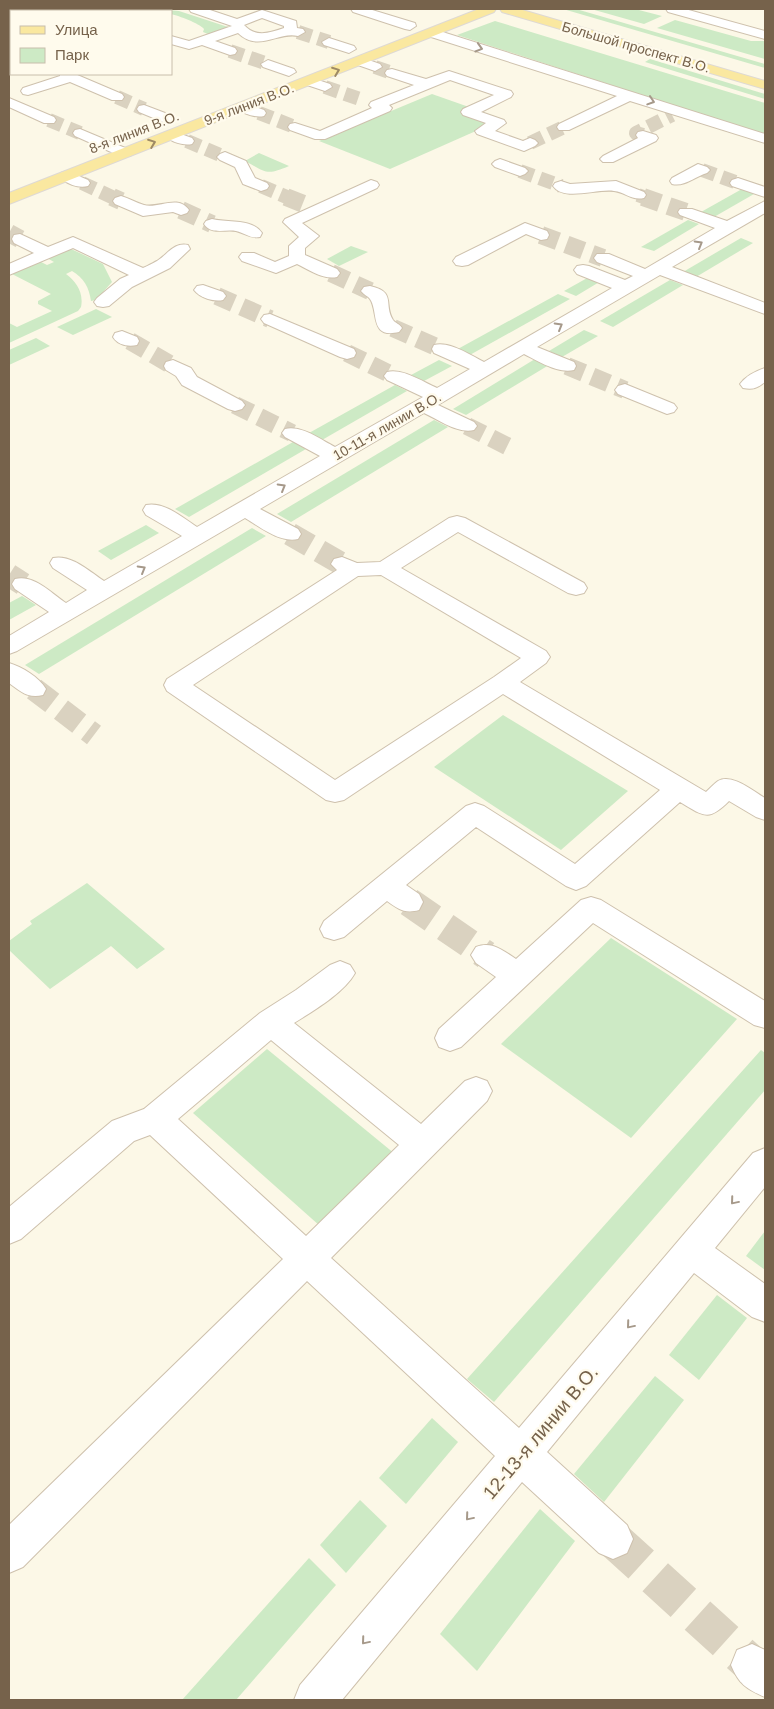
<svg xmlns="http://www.w3.org/2000/svg" width="774" height="1709" viewBox="0 0 774 1709" font-family="Arial,sans-serif">
<style>
.green{fill:#cdeac5}
.lines{fill:none;stroke-linecap:round;stroke-linejoin:round}
.minor-tunnel-far4{stroke:#dad2c0;stroke-width:14;stroke-dasharray:14 7;stroke-linecap:butt}
.minor-tunnel-far3{stroke:#dad2c0;stroke-width:18;stroke-dasharray:18 9;stroke-linecap:butt}
.minor-tunnel-far2{stroke:#dad2c0;stroke-width:23;stroke-dasharray:23 11;stroke-linecap:butt}
.minor-tunnel-far1{stroke:#dad2c0;stroke-width:29;stroke-dasharray:29 15;stroke-linecap:butt}
.minor-tunnel{stroke:#dad2c0;stroke-width:38;stroke-dasharray:38 19;stroke-linecap:butt}
.minor-casing{stroke:#cec1ad;stroke-width:2}
.major-casing{stroke:#ded9d4;stroke-width:2}
.minor{fill:#fff;fill-rule:evenodd}
.major{fill:#fae8a0;fill-rule:evenodd}
.oneway{stroke:#a6998a}
.oneway2{stroke:#9e8a64}
.labels{text-anchor:middle;stroke-width:4.5;stroke-linejoin:round;paint-order:stroke}
.far-street-label{font-size:14px;fill:#76624b;stroke:#fffbed}
.near-street-label{font-size:19px;fill:#76624b;stroke:#fffbed}
</style>
<rect width="100%" height="100%" fill="#fcf8e7"/>
<g class="green">
<path d="M157 9 179 11 228 27 208 34 203 32 204 29C199 23 179 16 171 14V11Z"/>
<polygon points="563,9 576,9 765,64 765,68"/>
<polygon points="591,9 635,9 662,16 644,24"/>
<polygon points="675,20 751,41 765,41 765,59 657,28"/>
<polygon points="495,21 765,103 765,135 457,35"/>
<polygon points="650,59 765,94 765,99 645,62"/>
<polygon points="432,94 503,119 390,169 319,141"/>
<path d="M259 153 289 166C266 176 266 172 245 161Z"/>
<polygon points="742,189 754,194 714,217 701,212"/>
<polygon points="688,220 699,224 654,251 641,247"/>
<polygon points="741,238 753,243 696,277 683,272"/>
<polygon points="351,246 368,252 339,266 327,259"/>
<path d="M69 248 103 264 112 282 96 300 91 301C89 287 84 278 72 271L66 274C76 281 84 293 81 307L78 311 9 343V323L17 327 52 311 38 304V301L51 294 10 273 39 261 47 265 54 262 47 258Z"/>
<polygon points="589,277 601,281 576,296 564,291"/>
<polygon points="670,280 683,285 613,327 600,321"/>
<polygon points="558,294 570,299 468,356 456,350"/>
<polygon points="96,309 112,317 73,335 57,327"/>
<polygon points="584,330 598,336 562,357 549,351"/>
<polygon points="36,338 50,346 9,365 9,350"/>
<polygon points="535,359 549,365 466,415 453,409"/>
<polygon points="439,360 452,366 424,381 411,375"/>
<polygon points="395,385 407,391 322,440 309,433"/>
<polygon points="434,420 448,427 291,522 277,514"/>
<polygon points="293,442 306,449 189,517 175,509"/>
<polygon points="146,525 159,533 111,560 98,551"/>
<polygon points="252,528 266,536 39,674 25,665"/>
<polygon points="22,596 36,605 9,620 9,603"/>
<polygon points="503,715 628,791 561,850 434,767"/>
<polygon points="87,883 165,949 137,969 111,946 50,989 9,950 9,941 32,924 30,921"/>
<polygon points="611,938 737,1019 631,1138 501,1044"/>
<polygon points="267,1049 395,1154 320,1226 193,1113"/>
<polygon points="761,1050 765,1053 765,1090 494,1402 467,1379"/>
<polygon points="765,1231 765,1270 746,1256"/>
<polygon points="717,1295 747,1318 699,1380 669,1355"/>
<polygon points="655,1376 684,1400 604,1502 574,1474"/>
<polygon points="432,1418 458,1442 406,1504 379,1478"/>
<polygon points="360,1500 387,1526 346,1573 320,1545"/>
<polygon points="540,1509 575,1541 477,1671 440,1634"/>
<polygon points="309,1558 336,1585 236,1700 182,1700"/>
</g>
<g class="lines">
<g class="minor-tunnel-far4">
<polyline points="298,32 329,42"/>
<polyline points="230,51 268,64"/>
<polyline points="375,67 392,73"/>
<polyline points="325,87 363,100"/>
<polyline points="117,97 144,109"/>
<polyline points="259,113 295,127"/>
<polyline points="49,120 80,133"/>
<polyline points="643,135 636,133 672,115"/>
<polyline points="187,141 225,157"/>
<polyline points="530,143 564,127"/>
<polyline points="702,170 738,183"/>
<polyline points="520,171 561,186"/>
<polyline points="82,183 114,198"/>
<polyline points="261,186 289,198"/>
<polyline points="638,195 646,198"/>
</g>
<g class="minor-tunnel-far3">
<polyline points="112,197 121,201"/>
<polyline points="286,197 306,205"/>
<polyline points="643,197 686,212"/>
<polyline points="181,210 212,224"/>
<polyline points="9,233 20,239"/>
<polyline points="541,235 603,258"/>
<polyline points="331,273 370,291"/>
<polyline points="217,296 270,319"/>
<polyline points="393,328 441,349"/>
<polyline points="130,341 173,366"/>
<polyline points="347,353 394,376"/>
<polyline points="567,366 625,390"/>
<polyline points="235,405 292,433"/>
<polyline points="467,426 513,449"/>
</g>
<g class="minor-tunnel-far2">
<polyline points="290,534 342,564"/>
<polyline points="9,575 23,584"/>
<polyline points="34,689 94,735"/>
</g>
<polyline class="minor-tunnel-far1" points="409,902 486,955"/>
<polyline class="minor-tunnel" points="613,1539 752,1665"/>
<g class="minor-casing">
<g id="minor">
<polygon points="11,9 23,9 24,11 12,11"/>
<polygon points="99,9 118,9 117,11 98,11"/>
<path d="M189 9H207L237 19 262 10 296 21 297 28 303 29 305 32 298 36C278 31 259 53 238 33L215 41 235 48 237 51 235 54 230 55 202 45 189 49 171 44V36L189 41 232 26 191 12ZM262 18 284 26V28C269 33 256 38 244 25Z"/>
<polygon points="351,9 369,9 415,23 416,26 410,30 405,29 353,12"/>
<polygon points="666,9 685,9 765,31 765,39 668,12"/>
<polygon points="433,29 765,134 765,143 630,101 569,130 559,130 557,127 559,124 617,96 428,36 426,33"/>
<polygon points="11,36 11,44 9,45 9,37"/>
<polygon points="329,38 354,46 356,49 349,53 324,45 322,42"/>
<polygon points="360,57 380,64 382,67 375,71 355,64 353,61"/>
<polygon points="268,60 294,69 296,72 289,76 263,67 261,64"/>
<polygon points="392,69 426,79 449,71 511,91 513,94 511,97 481,112 504,120 506,123 495,131 523,141 530,138 535,140 538,143 535,146 524,151 477,134 475,131 486,123 463,115 461,112 463,109 494,95 450,80 389,105 392,108 390,111 325,139 315,139 290,130 288,127 290,124 295,123 320,131 372,108 369,105 371,102 414,85 387,76 385,73 387,70"/>
<polygon points="60,74 75,74 122,94 124,97 122,100 112,100 70,82 28,95 23,94 21,91 23,88 60,76"/>
<polygon points="309,77 330,84 332,87 325,91 304,84 302,81"/>
<polygon points="9,98 54,117 56,120 54,123 44,123 9,107"/>
<path d="M244 103 264 110 266 113 264 116C256 118 242 114 237 107L239 104Z"/>
<polygon points="144,105 173,116 175,119 173,122 163,122 139,112 137,109 139,106"/>
<polygon points="80,129 130,150 133,153 130,156 120,156 75,136 73,133 75,130"/>
<path d="M172 131 192 138 194 141 192 144C184 146 170 142 165 135L167 132Z"/>
<polygon points="643,131 656,135 658,138 656,141 613,162 603,162 600,159 603,156 638,138 636,135 638,132"/>
<polygon points="225,152 246,161 255,178 267,183 269,186 267,189 261,191 243,184 235,167 220,160 217,157 220,154"/>
<polygon points="500,159 525,168 528,171 525,174 520,176 495,167 492,164 495,161"/>
<path d="M698 164 707 167 710 170 707 173C696 176 685 187 672 184L670 181 672 178Z"/>
<path d="M67 171 88 180 90 183 88 186C78 189 65 183 59 176L61 173Z"/>
<polygon points="738,178 765,187 765,197 732,186 730,183 732,180"/>
<path d="M371 180 377 182 379 185 377 188 302 223 319 236 305 248V255L337 269 340 273 337 277C324 280 309 270 297 264L276 273 242 261 239 257 242 253H254L275 262 289 256V246L299 237 283 222 285 219Z"/>
<path d="M561 181 570 184 616 181 644 192 646 195 644 198C632 201 625 192 614 191 598 188 564 202 553 186L555 183Z"/>
<path d="M121 196C129 198 136 203 144 205 158 209 178 194 189 210L187 213 181 215 173 212 143 216 115 204 113 201 115 198Z"/>
<path d="M765 201V213L672 267 765 303V314L660 275 537 347 574 362 576 366 574 370C558 374 538 361 524 354L438 405 474 422 477 426 474 430C458 434 439 420 424 413L260 509 298 529 301 534 298 539C280 543 260 527 245 518L17 651 9 654V636L49 612 15 589 12 584 15 579C34 574 51 593 66 603L87 590 53 568 50 563 53 558C71 554 89 571 104 581L182 536 146 515 143 510 146 505C164 501 183 518 197 527L320 456 285 437 282 433 285 429C302 425 321 440 335 447L423 397 387 380 384 376 387 372C403 368 423 382 437 388L470 369 434 353 432 349 434 345C450 341 470 355 484 362L612 288 577 274 574 270 577 266 583 265 589 266 625 280 633 276 597 262 594 258 597 254H609L645 269 715 228 680 215 678 212 680 209H692L727 221Z"/>
<path d="M212 219C227 223 252 218 262 233L260 237C250 239 245 233 236 231 225 229 211 235 204 224L206 221Z"/>
<polygon points="525,223 547,231 549,235 547,239 541,240 526,234 468,265 462,266 456,265 453,261 456,257"/>
<path d="M20 234 48 247 73 237 143 268C148 266 153 263 157 261 168 254 174 242 188 245L190 249 170 268 132 287 109 306 103 307 97 306 94 302 97 298 120 279 129 275 73 248 9 275V264L34 253 14 243 12 239 14 235Z"/>
<path d="M203 285 223 292 226 296 223 300C214 302 200 298 194 290L197 286Z"/>
<path d="M370 286C397 292 383 304 393 320 395 323 400 324 402 328L399 332C369 339 379 312 370 299 368 296 364 295 361 291L364 287Z"/>
<polygon points="270,314 354,349 356,353 354,357 347,359 340,357 264,323 261,319 264,315"/>
<path d="M122 331 137 337 139 341 137 345C128 347 118 345 113 337L115 333Z"/>
<polygon points="173,360 191,368 197,377 242,401 245,405 242,409 235,411 228,409 182,385 176,376 166,370 164,366 166,362"/>
<path d="M765 368V382C757 388 753 390 743 388L740 384C746 376 756 371 765 368Z"/>
<polygon points="625,384 674,404 677,408 674,412 667,414 618,394 615,390 618,386"/>
<path d="M457 516 465 518 584 583 587 588 584 593 576 595 568 593 458 532 401 568 546 651 550 657 546 663 520 682 706 792C709 789 714 784 718 781 732 773 753 791 765 798V820L756 817 729 801C708 822 704 816 680 802L586 886 576 890 566 886 476 827 406 885 419 894 423 902 419 910C405 914 398 909 387 901L344 937 334 940 324 937 320 929 324 921 466 806 475 803 484 806 575 864 660 790 503 694 344 800 335 802 326 800 167 691 164 685 167 679 337 570 331 564 334 559 342 557 357 563 380 562 449 518ZM381 575 521 658 494 677 335 780 193 685 358 576Z"/>
<path d="M9 663C22 667 39 677 46 689L43 695C28 699 20 691 9 683Z"/>
<path d="M591 897 601 900 765 1001V1028L754 1025 593 923 461 1047 450 1051 439 1047 435 1038 439 1029 496 977 476 963 471 955 476 947C492 941 502 950 516 959L581 900Z"/>
<path d="M340 961 350 965 355 973C344 993 313 1011 294 1023L421 1124 465 1081 476 1077 487 1081 492 1091 487 1101 331 1258 519 1428 753 1153 765 1148V1187L715 1248 765 1284V1322L752 1317 694 1273 547 1452 627 1525 633 1539 627 1553 613 1559 599 1553 522 1482 342 1700H294L300 1685 495 1456 307 1281 23 1567 9 1573V1525L283 1259 150 1135 134 1141 21 1239 9 1244V1207L112 1121 144 1109 260 1013 296 990 330 965ZM271 1040 399 1145 306 1236 178 1119Z"/>
<path d="M752 1644 765 1650V1697C746 1689 739 1684 731 1665L737 1650Z"/>
</g>
</g>
<g class="major-casing">
<g id="major">
<polygon points="479,9 496,9 494,12 9,204 9,193"/>
<polygon points="500,9 519,9 765,81 765,89 502,12"/>
</g>
</g>
<use href="#minor" class="minor"/>
<use href="#major" class="major"/>
</g>
<defs><path id="oneway-chevron" d="M-2-3.5L2.5 0L-2 3.5" fill="none" stroke-width="1.6" stroke-linecap="round" stroke-linejoin="round" transform="scale(1.25)"/></defs>
<g class="oneway">
<use href="#oneway-chevron" transform="translate(479 48) rotate(17)"/>
<use href="#oneway-chevron" transform="translate(651 101) rotate(18)"/>
<use href="#oneway-chevron" transform="translate(699 244) rotate(-30)"/>
<use href="#oneway-chevron" transform="translate(559 326) rotate(-30)"/>
<use href="#oneway-chevron" transform="translate(282 487) rotate(-30)"/>
<use href="#oneway-chevron" transform="translate(142 569) rotate(-30)"/>
<use href="#oneway-chevron" transform="translate(734 1201) rotate(130)"/>
<use href="#oneway-chevron" transform="translate(630 1325) rotate(130)"/>
<use href="#oneway-chevron" transform="translate(469 1517) rotate(130)"/>
<use href="#oneway-chevron" transform="translate(365 1641) rotate(130)"/>
</g>
<g class="oneway2">
<use href="#oneway-chevron" transform="translate(336 71) rotate(-21)"/>
<use href="#oneway-chevron" transform="translate(152 143) rotate(-21)"/>
</g>
<g class="labels">
<g class="far-street-label">
<text transform="translate(636 47) rotate(16)" y="5">Большой проспект В.О.</text>
<text transform="translate(249 104) rotate(-21)" y="5">9-я линия В.О.</text>
<text transform="translate(134 132) rotate(-21)" y="5">8-я линия В.О.</text>
<text transform="translate(387 426) rotate(-30)" y="5">10-11-я линии В.О.</text>
</g>
<g class="near-street-label">
<text transform="translate(540 1432) rotate(-50)" y="7">12-13-я линии В.О.</text>
</g>
</g>
<rect width="774" height="1709" fill="none" stroke="#76624b" stroke-width="20"/>
<rect x="10" y="10" width="162" height="65" fill="#fffbed" stroke="#c8beac"/>
<rect x="20" y="26" width="25" height="8" fill="#fae8a0" stroke="#c8beac"/>
<text x="55" y="35" font-size="15" fill="#76624b">Улица</text>
<rect x="20" y="48" width="25" height="15" fill="#cdeac5" stroke="#c8beac"/>
<text x="55" y="60" font-size="15" fill="#76624b">Парк</text>
</svg>
